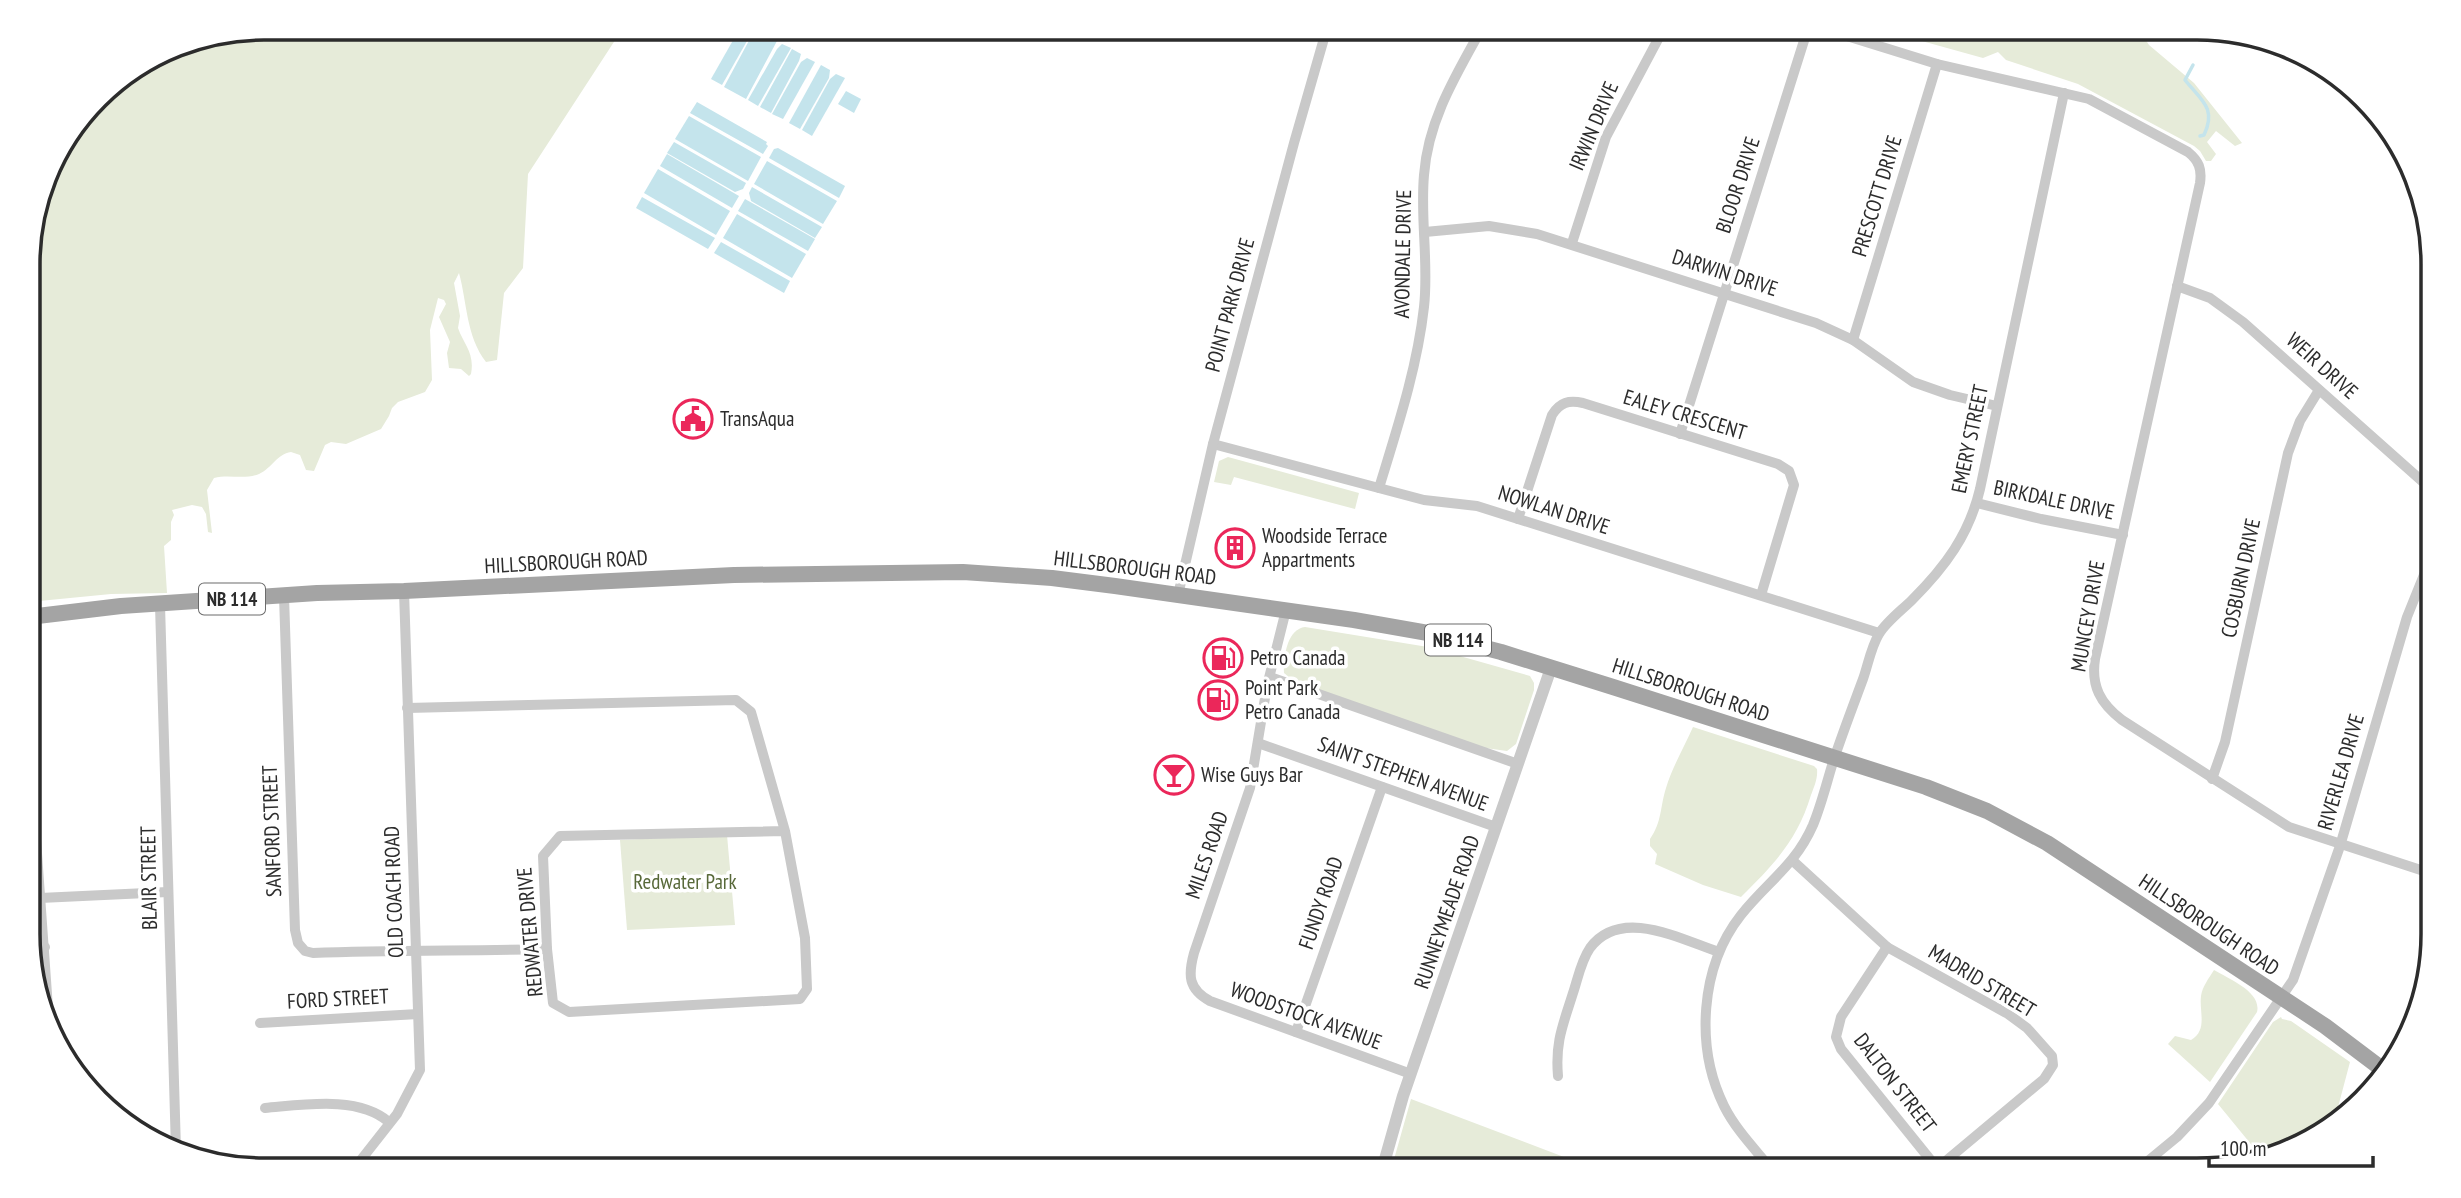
<svg xmlns="http://www.w3.org/2000/svg" width="2461" height="1198" viewBox="0 0 2461 1198" font-family="'PT Sans Narrow',sans-serif">
<style>
.green{fill:#e6ebd9}
.water{fill:#c4e4ec}
.lines{fill:none;stroke-linecap:round;stroke-linejoin:round}
.stream{stroke:#c4e4ec;stroke-width:3.5}
.minor{stroke:#c9c9c9;stroke-width:10}
.tertiary{stroke:#c9c9c9;stroke-width:12}
.primary{stroke:#a4a4a4;stroke-width:16}
.labels{text-anchor:middle;stroke-width:7;stroke-linejoin:round;paint-order:stroke}
.shield{fill:#fff;stroke:#6b6b6b;stroke-width:2}
.shield-label{font-size:19px;font-weight:bold;fill:#2c2c2c}
.street-label{font-size:21px;fill:#2c2c2c;stroke:#fff}
.poi-label{font-size:21px;fill:#2c2c2c;stroke:#fff;text-anchor:start}
.park-label{font-size:21px;fill:#586939;stroke:#fff}
.rim{fill:none;stroke:#2c2c2c;stroke-width:3.5}
</style>
<rect width="100%" height="100%" fill="#fff"/>
<g class="green">
<path d="M264 28H623L528 174 523 268 504 293 497 360 486 362C466 336 467 302 459 273L454 283 460 316 458 328C464 345 475 353 471 374L469 376 461 369 449 368 447 353 450 342 439 317 446 304 444 300 438 298 430 330 432 380 425 392 398 402 392 408 389 416 381 429 346 444 331 442 325 445 314 471 306 470 300 455 291 452C277 454 272 468 259 474 244 480 229 474 214 478L207 490 212 533 208 532 206 514 202 507 192 505 172 510 174 515 171 522V540L164 546 167 593 111 594 29 602V248L52 159 108 87 174 46Z"/>
<polygon points="1875,28 2138,28 2149,45 2194,83 2242,143 2235,146 2216,131 2207,142 2216,154 2211,161 2206,161 2200,151 2194,146 2078,84 2006,60 1998,52 1983,58"/>
<polygon points="1228,457 1359,493 1355,509 1234,477 1231,485 1214,482 1219,461"/>
<path d="M1305 627 1428 647 1530 676 1534 683V690L1516 744 1507 751 1478 747 1295 682 1284 673C1283 658 1287 629 1305 627Z"/>
<path d="M1693 727 1814 766 1817 769C1818 778 1814 787 1811 795 1797 841 1774 864 1741 897L1703 885 1655 864 1657 854 1650 846V839C1662 822 1660 807 1666 788 1672 768 1684 747 1693 727Z"/>
<polygon points="727,835 735,925 627,930 620,840"/>
<path d="M2214 970C2229 979 2262 992 2257 1012L2210 1082 2168 1044 2175 1036 2191 1040C2208 1030 2199 1012 2201 996 2202 987 2209 978 2214 970Z"/>
<polygon points="2281,1017 2282,1019 2291,1021 2350,1062 2337,1111 2326,1131 2259,1154 2218,1104 2273,1022"/>
<polygon points="1411,1099 1564,1157 1614,1170 1391,1170"/>
</g>
<g class="water">
<polygon points="740,28 752,28 751,34 722,85 711,79"/>
<polygon points="758,30 777,41 746,99 724,87 752,35"/>
<polygon points="782,44 791,48 758,106 748,100 777,49"/>
<polygon points="792,49 801,54 799,61 771,113 760,107"/>
<polygon points="807,58 815,62 783,119 772,114 801,62"/>
<polygon points="821,65 830,70 829,78 800,129 789,123"/>
<polygon points="836,74 845,78 812,136 802,130 830,79"/>
<polygon points="846,91 861,99 854,113 838,104"/>
<polygon points="697,102 767,142 766,144 768,146 763,154 690,113"/>
<polygon points="689,116 761,157 748,181 675,139"/>
<polygon points="674,142 746,183 743,189 735,192 667,153"/>
<polygon points="778,148 845,186 839,198 769,158 774,149"/>
<polygon points="667,154 739,196 732,208 660,166"/>
<polygon points="767,161 837,201 823,224 754,184"/>
<polygon points="658,169 730,211 716,235 644,193"/>
<polygon points="752,187 822,227 815,238 751,201 749,193"/>
<polygon points="642,197 715,238 708,249 636,208"/>
<polygon points="745,199 815,239 808,251 738,211"/>
<polygon points="737,214 806,254 792,278 723,238"/>
<polygon points="721,242 790,281 784,293 714,253"/>
</g>
<g class="lines">
<path class="stream" d="M2193 65 2185 80C2201 100 2217 108 2204 135L2200 136"/>
<g class="minor">
<path d="M1821 28 1937 64 2089 99 2188 152C2199 161 2202 169 2200 183L2095 659C2091 686 2100 703 2122 720L2289 827 2433 874"/>
<polyline points="1425,232 1489,226 1537,234 1816,323 1853,340 1913,382 1950,395 1997,406"/>
<polyline points="1572,243 1606,137 1664,28"/>
<polyline points="2177,286 2210,298 2243,322 2432,490"/>
<polyline points="1853,340 1937,64"/>
<polyline points="1680,434 1808,28"/>
<polyline points="1213,444 1424,500 1477,506 1879,633"/>
<path d="M1379 488C1397 429 1417 369 1424 307 1429 263 1420 219 1424 175 1428 120 1456 75 1482 28"/>
<polyline points="1977,503 2041,519 2123,535"/>
<path d="M1518 519 1552 415C1560 402 1569 400 1583 403L1778 464 1789 471 1794 485 1761 595"/>
<polyline points="1178,595 1213,444 1294,143 1327,28"/>
<path d="M284 596 295 930 298 943 305 951 313 953C391 950 469 951 547 949"/>
<polyline points="160,605 176,1150"/>
<path d="M1286 610 1267 686 1250 788 1194 953C1188 975 1188 989 1210 1001L1411 1074"/>
<polyline points="1270,677 1518,764"/>
<polyline points="407,708 736,700 751,712 785,831 805,938 807,989 800,999 569,1012 553,1003 547,949 543,856 560,836 785,831"/>
<polyline points="1258,743 1496,827"/>
<polyline points="30,755 48,1008"/>
<polyline points="2212,779 2225,742 2288,453 2300,421 2319,390"/>
<polyline points="1793,861 1887,947 2008,1014 2027,1028 2052,1056 2053,1065 2044,1079 1935,1170"/>
<polyline points="40,898 168,892"/>
<polyline points="1887,947 1841,1017 1836,1037 1841,1049 1937,1168"/>
<polyline points="30,951 45,947"/>
<polyline points="260,1023 418,1014"/>
<polyline points="1296,1032 1382,787"/>
<path d="M1558 1076C1555 1042 1563 1025 1573 993 1578 978 1581 961 1590 948 1621 906 1682 940 1719 952"/>
<path d="M265 1108C302 1105 358 1095 389 1122"/>
<polyline points="353,1170 397,1114 420,1070 404,591"/>
<path d="M1772 1170C1755 1149 1736 1130 1724 1106 1695 1047 1700 967 1741 915 1768 881 1795 866 1813 825 1822 803 1827 781 1834 759 1843 732 1853 706 1863 679 1868 665 1871 647 1879 634 1886 622 1902 610 1912 600 1945 567 1969 535 1980 489L2064 93"/>
<polyline points="2137,1170 2177,1137 2209,1103 2293,980 2340,846 2407,617 2432,555"/>
</g>
<polyline class="tertiary" points="1382,1170 1403,1096 1551,668"/>
<polyline class="primary" points="29,617 121,606 317,593 404,591 734,575 963,572 1052,578 1115,586 1354,620 1428,633 1501,652 1613,687 1926,787 1987,811 2047,843 2325,1026 2382,1069"/>
</g>
<defs>
<g id="civic-ring" transform="scale(2.0125)"><circle r="9.5" fill="#fff" stroke="#eb275a" stroke-width="1.5"/><path d="M-.6-6.5H3V-4.5H.6V-3L4-1V1h2V6H-6V1h2V-1L-.6-3ZM-1.2 2.5V6h2.4V2.5Z" fill="#eb275a"/></g>
<g id="building-ring" transform="scale(2.0125)"><circle r="9.5" fill="#fff" stroke="#eb275a" stroke-width="1.5"/><path d="M-4-6H4V6H1V3H-1V6H-4ZM-2.5-4.3h1.7v1.8h-1.7ZM.8-4.3h1.7v1.8H.8ZM-2.5-1h1.7V.8h-1.7ZM.8-1h1.7V.8H.8Z" fill="#eb275a"/></g>
<g id="fuel-ring" transform="scale(2.0125)"><circle r="9.5" fill="#fff" stroke="#eb275a" stroke-width="1.5"/><path d="M-5.5-6h7V0h2V4h1.3V-2.5L3-4.5l.8-.8L6-3V5H2.5V1h-1V6h-7ZM-4.2-4.7v3.2H.2V-4.7Z" fill="#eb275a"/></g>
<g id="bar-ring" transform="scale(2.0125)"><circle r="9.5" fill="#fff" stroke="#eb275a" stroke-width="1.5"/><path d="M-6-5H6L.8 .8V4.5H3.5V6h-7V4.5H-.8V.8Z" fill="#eb275a"/></g>
</defs>
<g fill-rule="evenodd">
<use href="#civic-ring" x="693" y="419"/>
<use href="#building-ring" x="1235" y="548"/>
<use href="#fuel-ring" x="1223" y="658"/>
<use href="#fuel-ring" x="1218" y="700"/>
<use href="#bar-ring" x="1174" y="775"/>
</g>
<g class="labels">
<g class="shield">
<rect x="199" y="583.5" width="66" height="31" rx="5"/>
<rect x="1425" y="624.5" width="66" height="31" rx="5"/>
</g>
<g class="shield-label">
<text x="232" y="606">NB 114</text>
<text x="1458" y="647">NB 114</text>
</g>
<g class="street-label">
<text transform="translate(1594 126) rotate(-67)" y="7">IRWIN DRIVE</text>
<text transform="translate(1738 185) rotate(-72)" y="7">BLOOR DRIVE</text>
<text transform="translate(1877 196) rotate(-73)" y="7">PRESCOTT DRIVE</text>
<text transform="translate(1403 254) rotate(-89)" y="7">AVONDALE DRIVE</text>
<text transform="translate(1725 273) rotate(18)" y="7">DARWIN DRIVE</text>
<text transform="translate(1230 305) rotate(-75)" y="7">POINT PARK DRIVE</text>
<text transform="translate(2322 366) rotate(42)" y="7">WEIR DRIVE</text>
<text transform="translate(1685 415) rotate(17)" y="7">EALEY CRESCENT</text>
<text transform="translate(1970 439) rotate(-78)" y="7">EMERY STREET</text>
<text transform="translate(2054 500) rotate(12)" y="7">BIRKDALE DRIVE</text>
<text transform="translate(1554 510) rotate(18)" y="7">NOWLAN DRIVE</text>
<text transform="translate(566 562) rotate(-3)" y="7">HILLSBOROUGH ROAD</text>
<text transform="translate(1135 568) rotate(7)" y="7">HILLSBOROUGH ROAD</text>
<text transform="translate(2241 578) rotate(-78)" y="7">COSBURN DRIVE</text>
<text transform="translate(2088 616) rotate(-80)" y="7">MUNCEY DRIVE</text>
<text transform="translate(1691 690) rotate(18)" y="7">HILLSBOROUGH ROAD</text>
<text transform="translate(2341 772) rotate(-74)" y="7">RIVERLEA DRIVE</text>
<text transform="translate(1403 774) rotate(20)" y="7">SAINT STEPHEN AVENUE</text>
<text transform="translate(272 831) rotate(-92)" y="7">SANFORD STREET</text>
<text transform="translate(1207 855) rotate(-71)" y="7">MILES ROAD</text>
<text transform="translate(149 878) rotate(-91)" y="7">BLAIR STREET</text>
<text transform="translate(394 892) rotate(-92)" y="7">OLD COACH ROAD</text>
<text transform="translate(1321 903) rotate(-71)" y="7">FUNDY ROAD</text>
<text transform="translate(1447 912) rotate(-71)" y="7">RUNNEYMEADE ROAD</text>
<text transform="translate(2209 925) rotate(34)" y="7">HILLSBOROUGH ROAD</text>
<text transform="translate(530 932) rotate(-95)" y="7">REDWATER DRIVE</text>
<text transform="translate(1982 981) rotate(31)" y="7">MADRID STREET</text>
<text transform="translate(338 999) rotate(-3)" y="7">FORD STREET</text>
<text transform="translate(1306 1016) rotate(20)" y="7">WOODSTOCK AVENUE</text>
<text transform="translate(1895 1083) rotate(52)" y="7">DALTON STREET</text>
</g>
<g class="poi-label">
<text x="720" y="426">TransAqua</text>
<text x="1262" y="543">Woodside Terrace<tspan x="1262" dy="24">Appartments</tspan></text>
<text x="1250" y="665">Petro Canada</text>
<text x="1245" y="695">Point Park<tspan x="1245" dy="24">Petro Canada</tspan></text>
<text x="1201" y="782">Wise Guys Bar</text>
</g>
<g class="park-label">
<text x="685" y="889">Redwater Park</text>
</g>
</g>
<path d="M0 0H2461V1198H0ZM264 40H2197A224 224 0 0 1 2421 264V934A224 224 0 0 1 2197 1158H264A224 224 0 0 1 40 934V264A224 224 0 0 1 264 40Z" fill="#fff" fill-rule="evenodd"/>
<path class="rim" d="M264 40H2197A224 224 0 0 1 2421 264V934A224 224 0 0 1 2197 1158H264A224 224 0 0 1 40 934V264A224 224 0 0 1 264 40Z"/>
<path d="M2209 1156v10h164v-10" fill="none" stroke="#2c2c2c" stroke-width="3.5"/>
<text x="2220" y="1156" font-size="21" fill="#2c2c2c" stroke="#ffffff" stroke-width="5" paint-order="stroke">100 m</text>
</svg>
